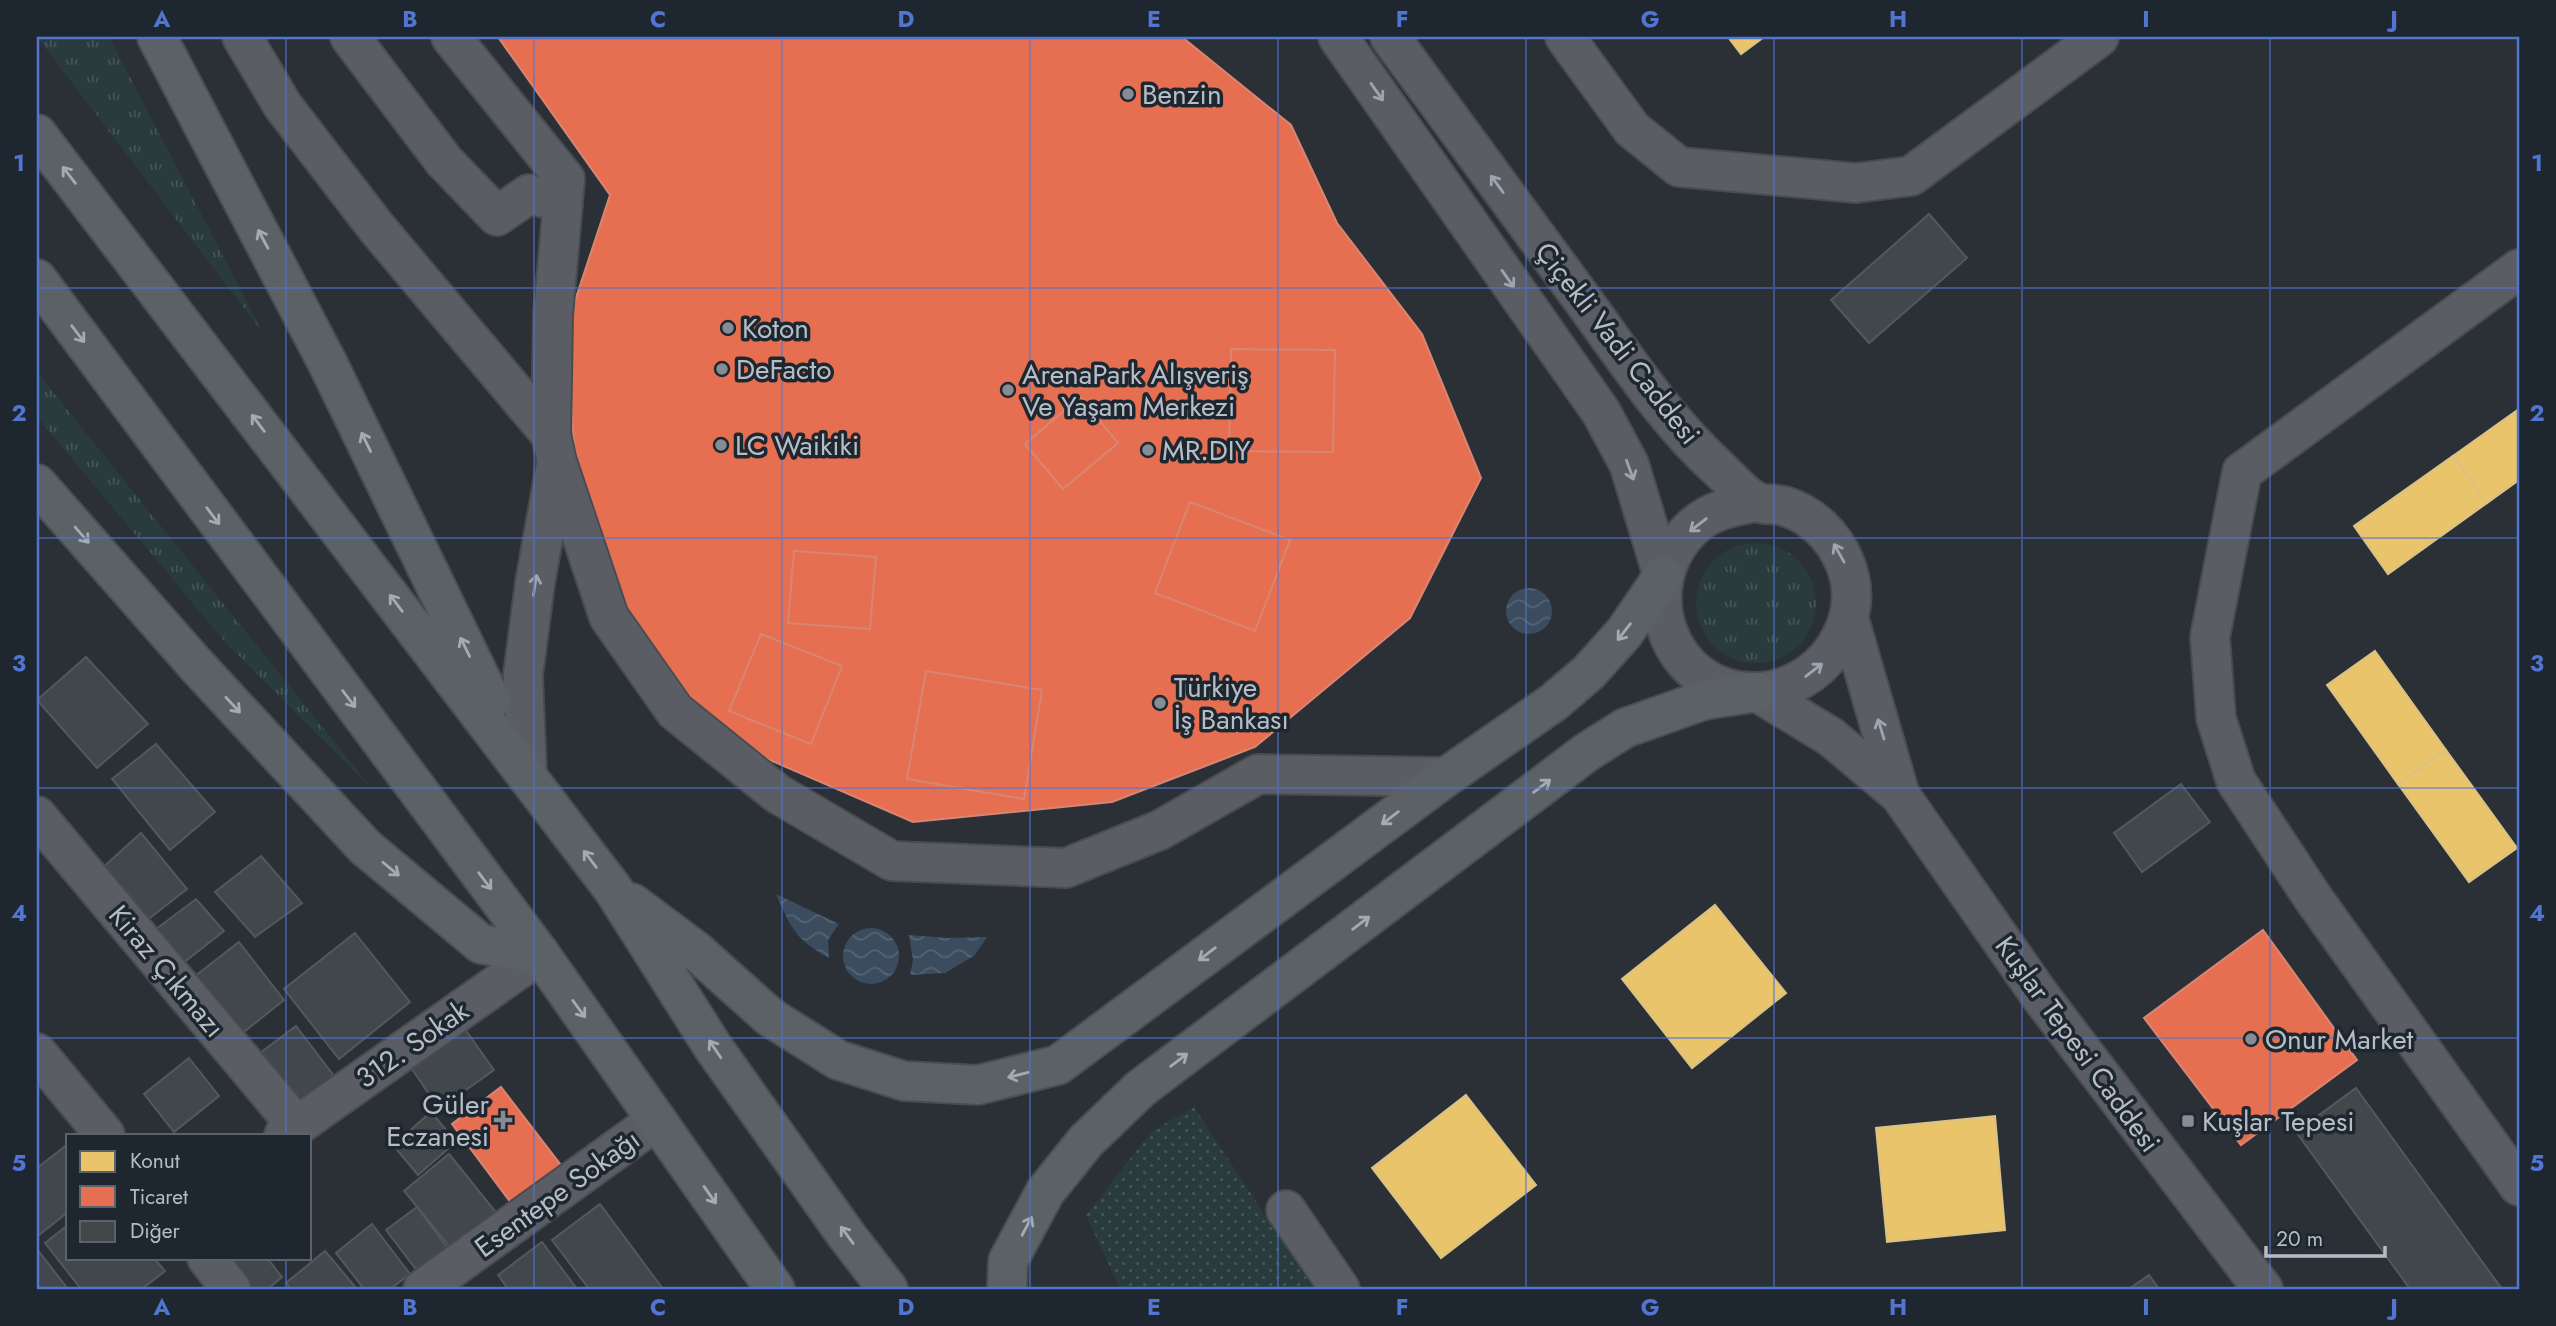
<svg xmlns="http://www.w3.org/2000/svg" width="2556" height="1326" viewBox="0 0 2556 1326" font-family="Jost,sans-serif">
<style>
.grass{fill:url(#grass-tufts)}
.park{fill:url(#park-dots)}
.water{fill:url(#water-waves)}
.homes{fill:#e9c46a;stroke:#d9c286;stroke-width:2}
.shops{fill:#e76f51;stroke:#d88674;stroke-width:2}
.building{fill:#42474c;stroke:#52585d;stroke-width:2}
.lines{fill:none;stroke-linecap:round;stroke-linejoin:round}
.minor-casing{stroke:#484c51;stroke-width:42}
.major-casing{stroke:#484d53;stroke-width:42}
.minor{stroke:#5a5e64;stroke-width:38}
.major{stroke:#5c6166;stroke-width:38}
.oneway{stroke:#9ea5ae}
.oneway2{stroke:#a3abb3}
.grid{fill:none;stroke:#5275d2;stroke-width:2;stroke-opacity:0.55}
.poi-dot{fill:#858c94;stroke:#1e2730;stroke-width:2.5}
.labels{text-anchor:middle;stroke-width:7;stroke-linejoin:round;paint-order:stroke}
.poi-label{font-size:28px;fill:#b5bdc6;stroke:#1e2730;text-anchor:start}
.street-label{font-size:28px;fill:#b5bdc6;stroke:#1e2730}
.neatline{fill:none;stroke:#5275d2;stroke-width:2.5}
.grid-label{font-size:23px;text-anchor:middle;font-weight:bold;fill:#5275d2}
</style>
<defs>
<pattern id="grass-tufts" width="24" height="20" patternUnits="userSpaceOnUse" patternTransform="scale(1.75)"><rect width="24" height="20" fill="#293b3c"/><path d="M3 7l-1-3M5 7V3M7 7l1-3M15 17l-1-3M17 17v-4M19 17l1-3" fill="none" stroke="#465557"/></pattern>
<pattern id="park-dots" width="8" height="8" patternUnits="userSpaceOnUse" patternTransform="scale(1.75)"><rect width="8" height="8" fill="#293b3c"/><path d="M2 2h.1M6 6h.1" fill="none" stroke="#465557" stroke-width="1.8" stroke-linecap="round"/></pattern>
<pattern id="water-waves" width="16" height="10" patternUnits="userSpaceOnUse" patternTransform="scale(1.75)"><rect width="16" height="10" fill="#3b4c5e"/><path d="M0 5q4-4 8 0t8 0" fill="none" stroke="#556474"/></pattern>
</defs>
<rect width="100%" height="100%" fill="#2b3036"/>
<g class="grass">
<polygon points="37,37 109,37 263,333"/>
<polygon points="37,372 374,791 226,643 37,417"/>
<circle cx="1756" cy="603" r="60"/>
</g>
<polygon class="park" points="1194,1107 1314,1289 1120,1289 1086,1215 1152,1131"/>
<g class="water">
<circle cx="1529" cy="611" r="23"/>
<path d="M776 894 839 924 828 940 829 958C796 940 791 928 776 894Z"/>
<circle cx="871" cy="956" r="28"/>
<polygon points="909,935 948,938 987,937 975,955 945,973 910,975 913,960"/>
</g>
<g class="homes">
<polygon points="1728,37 1764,37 1741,54"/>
<polygon points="2519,409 2519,480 2487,503 2453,456"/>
<polygon points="2453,456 2487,503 2388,574 2354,526"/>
<polygon points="2375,651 2446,750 2398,784 2327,685"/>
<polygon points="2446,750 2517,848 2469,882 2398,784"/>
<polygon points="1715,905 1786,993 1692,1068 1622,979"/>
<polygon points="1466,1095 1536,1185 1441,1258 1372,1168"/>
<polygon points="1995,1116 2005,1230 1887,1242 1876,1128"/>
</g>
<g class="shops">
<polygon points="498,37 1182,37 1291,125 1337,223 1422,334 1481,478 1410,618 1255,747 1112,802 913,822 719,738 649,656 612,584 574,446 567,325 610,195"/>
<polygon points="1231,349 1335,350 1333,452 1229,451"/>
<polygon points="1080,397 1118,443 1063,489 1025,444"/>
<polygon points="1190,502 1290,540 1255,631 1155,593"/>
<polygon points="794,551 876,557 870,629 788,623"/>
<polygon points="761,634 842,666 811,744 729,711"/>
<polygon points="926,671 1042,690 1024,799 907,779"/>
<polygon points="2263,930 2357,1060 2241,1145 2144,1018"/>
<polygon points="501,1087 564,1169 514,1207 452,1124"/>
</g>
<g class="building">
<polygon points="1929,214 1967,258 1869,343 1831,300"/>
<polygon points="86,657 148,724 97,768 37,700"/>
<polygon points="156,744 215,812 170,850 112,779"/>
<polygon points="2181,784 2210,822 2142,872 2114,833"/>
<polygon points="141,833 187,889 146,921 101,869"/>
<polygon points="261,856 302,903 255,937 215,892"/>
<polygon points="196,899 224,931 183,963 155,930"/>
<polygon points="355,933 410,1002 339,1059 284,989"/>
<polygon points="239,942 284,1000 235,1039 190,980"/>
<polygon points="462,1025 494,1070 439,1109 408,1063"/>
<polygon points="296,1026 338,1081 298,1112 256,1056"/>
<polygon points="189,1058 219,1096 174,1132 144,1094"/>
<polygon points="2356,1088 2502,1289 2410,1289 2296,1132"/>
<polygon points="431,1112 456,1142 418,1175 393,1145"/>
<polygon points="68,1144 68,1212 39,1235 37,1232 37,1168"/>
<polygon points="449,1154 499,1216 454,1252 404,1191"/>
<polygon points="600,1204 663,1289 589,1289 552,1240"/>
<polygon points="417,1207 451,1253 421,1276 386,1230"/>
<polygon points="372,1224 410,1274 390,1289 364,1289 336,1253"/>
<polygon points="68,1225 68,1258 154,1258 165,1271 142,1289 81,1289 45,1243"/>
<polygon points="542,1242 577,1289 508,1289 498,1275"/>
<polygon points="37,1249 68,1289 37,1289"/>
<polygon points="325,1251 357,1289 291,1289 286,1283"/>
<polygon points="219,1258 267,1258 282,1277 268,1289 244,1289"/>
<polygon points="2149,1275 2159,1289 2129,1289"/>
</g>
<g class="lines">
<g class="minor-casing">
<g id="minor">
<polyline points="242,37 283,106 376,227 551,435"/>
<polyline points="350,37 444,161 497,216 529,194 563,203"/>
<polyline points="451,37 565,179 553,315 551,435 557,462 609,617 675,711 778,794 892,861 1066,868 1160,830 1258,774 1446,777"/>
<polyline points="1338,37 1601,412 1629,464 1663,576"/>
<path d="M1390 37C1452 122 1515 207 1577 292 1622 353 1663 418 1719 469 1730 479 1742 494 1755 501 1763 506 1775 503 1784 506 1811 514 1833 535 1844 561 1871 621 1821 690 1757 692 1668 695 1629 584 1695 525 1712 510 1734 506 1756 502"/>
<polyline points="1565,37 1632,129 1679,167 1856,183 1911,176 2099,37"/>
<polyline points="2519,269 2242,472 2210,637 2216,718 2236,781 2313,898 2519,1186"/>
<polyline points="1849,619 1900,795"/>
<polyline points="1757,692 1831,737 1900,795 2041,997 2263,1289"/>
<polyline points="527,775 523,675 535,583 556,465"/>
<polyline points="37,816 297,1126"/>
<polyline points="37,1053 105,1135"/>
<polyline points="284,1135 540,954"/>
<polyline points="1286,1210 1340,1289"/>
<polyline points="207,1258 231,1289"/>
<polyline points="423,1289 657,1120"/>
</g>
</g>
<g class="major-casing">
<g id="major">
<polyline points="157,37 328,364 491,700"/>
<polyline points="37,134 613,889 713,1047 847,1236 888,1289"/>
<polyline points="37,279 540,954 775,1289"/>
<polyline points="37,484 197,666 365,847 481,944 540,954"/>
<polyline points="632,903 695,950 770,1017 838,1060 904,1081 978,1085 1058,1065 1446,777 1554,702 1589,672 1624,633 1663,576"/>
<polyline points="1007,1289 1008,1261 1045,1192 1086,1141 1140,1089 1587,752 1625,728 1704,700 1757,692"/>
</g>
</g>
<use href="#minor" class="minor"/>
<use href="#major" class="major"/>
</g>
<defs><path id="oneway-shaft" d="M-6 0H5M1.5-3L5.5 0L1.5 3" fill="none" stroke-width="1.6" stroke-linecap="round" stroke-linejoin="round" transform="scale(1.75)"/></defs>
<g class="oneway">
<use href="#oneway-shaft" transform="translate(1377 92) rotate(55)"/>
<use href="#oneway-shaft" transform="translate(1497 184) rotate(-126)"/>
<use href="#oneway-shaft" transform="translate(1508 279) rotate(55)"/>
<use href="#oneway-shaft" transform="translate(1630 470) rotate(70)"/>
<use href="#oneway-shaft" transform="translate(1698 525) rotate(142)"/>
<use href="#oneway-shaft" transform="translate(1839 553) rotate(-119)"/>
<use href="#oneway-shaft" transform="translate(535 585) rotate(-81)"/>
<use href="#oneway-shaft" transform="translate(1814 670) rotate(-38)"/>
<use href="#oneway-shaft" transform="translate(1881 729) rotate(-107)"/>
</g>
<g class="oneway2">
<use href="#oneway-shaft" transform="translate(69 175) rotate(-128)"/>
<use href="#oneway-shaft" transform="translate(263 239) rotate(-118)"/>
<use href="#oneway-shaft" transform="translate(78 334) rotate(53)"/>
<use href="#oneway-shaft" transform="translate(258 423) rotate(-127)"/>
<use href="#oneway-shaft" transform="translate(366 442) rotate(-116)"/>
<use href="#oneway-shaft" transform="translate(213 516) rotate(53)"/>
<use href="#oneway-shaft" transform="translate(82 535) rotate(49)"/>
<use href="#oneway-shaft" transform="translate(396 603) rotate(-127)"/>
<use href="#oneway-shaft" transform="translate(1624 632) rotate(128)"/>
<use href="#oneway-shaft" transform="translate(465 647) rotate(-116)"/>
<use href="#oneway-shaft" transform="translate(349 699) rotate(53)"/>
<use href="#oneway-shaft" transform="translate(233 705) rotate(47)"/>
<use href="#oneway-shaft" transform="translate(1542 786) rotate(-37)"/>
<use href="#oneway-shaft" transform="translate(1390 818) rotate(143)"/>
<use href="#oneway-shaft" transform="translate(590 859) rotate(-127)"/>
<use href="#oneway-shaft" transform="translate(391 869) rotate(40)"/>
<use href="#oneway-shaft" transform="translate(485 881) rotate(53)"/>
<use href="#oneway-shaft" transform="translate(1361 923) rotate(-37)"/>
<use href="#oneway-shaft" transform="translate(1207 954) rotate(143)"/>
<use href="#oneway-shaft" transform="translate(579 1009) rotate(54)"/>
<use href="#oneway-shaft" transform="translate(715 1049) rotate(-124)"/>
<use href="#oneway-shaft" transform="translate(1179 1060) rotate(-37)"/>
<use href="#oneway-shaft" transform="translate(1018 1075) rotate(166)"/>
<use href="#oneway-shaft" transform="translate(710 1195) rotate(55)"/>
<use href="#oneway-shaft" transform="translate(1027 1226) rotate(-62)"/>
<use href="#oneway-shaft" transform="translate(847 1235) rotate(-126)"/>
</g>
<path class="grid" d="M286 37V1135M534 37V1289M782 37V1289M1030 37V1289M1278 37V1289M1526 37V1289M1774 37V1289M2022 37V1289M2270 37V1289M37 288H2519M37 538H2519M37 788H2519M37 1038H2519M286 1258V1289"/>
<g class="poi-dot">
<circle cx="1128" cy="94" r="7"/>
<circle cx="728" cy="328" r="7"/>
<circle cx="722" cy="369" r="7"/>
<circle cx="1008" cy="390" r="7"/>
<circle cx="721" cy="445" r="7"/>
<circle cx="1148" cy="450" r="7"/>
<circle cx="1160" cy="703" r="7"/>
<circle cx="2251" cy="1039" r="7"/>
<path d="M499.5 1109.5h7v7h7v7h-7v7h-7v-7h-7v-7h7z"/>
<rect x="2181" y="1114" width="14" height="14" rx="3.5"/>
</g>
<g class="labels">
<g class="poi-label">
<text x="1142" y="104">Benzin</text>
<text x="742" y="338">Koton</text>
<text x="736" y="379">DeFacto</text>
<text x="1022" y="384">ArenaPark Alışveriş<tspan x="1022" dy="32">Ve Yaşam Merkezi</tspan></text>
<text x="735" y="455">LC Waikiki</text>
<text x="1162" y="460">MR.DIY</text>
<text x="1174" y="697">Türkiye<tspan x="1174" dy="32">İş Bankası</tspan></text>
<text x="2265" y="1049">Onur Market</text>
<text x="489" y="1114" text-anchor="end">Güler<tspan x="489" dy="32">Eczanesi</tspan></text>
<text x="2202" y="1131">Kuşlar Tepesi</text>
</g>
<g class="street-label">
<text transform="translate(1618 343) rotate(52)" y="10">Çiçekli Vadi Caddesi</text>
<text transform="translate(167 971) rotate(50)" y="10">Kiraz Çıkmazı</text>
<text transform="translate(412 1044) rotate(-35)" y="10">312. Sokak</text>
<text transform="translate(2078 1044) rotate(54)" y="10">Kuşlar Tepesi Caddesi</text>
<text transform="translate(557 1193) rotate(-36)" y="10">Esentepe Sokağı</text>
</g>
</g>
<rect width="2556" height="1326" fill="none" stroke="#1e2730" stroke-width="77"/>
<rect x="66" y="1134" width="245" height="126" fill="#1e2730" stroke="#5a636c" stroke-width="2"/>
<rect x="80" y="1151" width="35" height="21" fill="#e9c46a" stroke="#5a636c" stroke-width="2"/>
<text x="130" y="1168" font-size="21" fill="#b5bdc6">Konut</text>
<rect x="80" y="1186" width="35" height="21" fill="#e76f51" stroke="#5a636c" stroke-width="2"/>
<text x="130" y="1204" font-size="21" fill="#b5bdc6">Ticaret</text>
<rect x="80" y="1221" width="35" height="21" fill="#42474c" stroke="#5a636c" stroke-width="2"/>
<text x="130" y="1238" font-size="21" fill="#b5bdc6">Diğer</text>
<path d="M2266 1246v10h119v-10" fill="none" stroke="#b5bdc6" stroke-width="3.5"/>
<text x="2276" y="1246" font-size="21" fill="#b5bdc6" stroke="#1e2730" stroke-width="5" paint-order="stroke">20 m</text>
<rect x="38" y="38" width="2480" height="1250" class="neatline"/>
<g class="grid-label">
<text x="162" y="27">A</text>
<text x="410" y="27">B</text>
<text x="658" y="27">C</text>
<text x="906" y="27">D</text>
<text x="1154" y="27">E</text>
<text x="1402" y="27">F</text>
<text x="1650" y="27">G</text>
<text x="1898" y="27">H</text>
<text x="2146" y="27">I</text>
<text x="2394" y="27">J</text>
<text x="19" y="171">1</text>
<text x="2537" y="171">1</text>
<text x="19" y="421">2</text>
<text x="2537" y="421">2</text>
<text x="19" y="671">3</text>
<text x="2537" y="671">3</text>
<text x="19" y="921">4</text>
<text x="2537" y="921">4</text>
<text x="19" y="1171">5</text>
<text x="2537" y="1171">5</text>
<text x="162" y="1315">A</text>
<text x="410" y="1315">B</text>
<text x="658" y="1315">C</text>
<text x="906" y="1315">D</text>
<text x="1154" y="1315">E</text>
<text x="1402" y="1315">F</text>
<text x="1650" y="1315">G</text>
<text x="1898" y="1315">H</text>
<text x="2146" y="1315">I</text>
<text x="2394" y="1315">J</text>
</g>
</svg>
